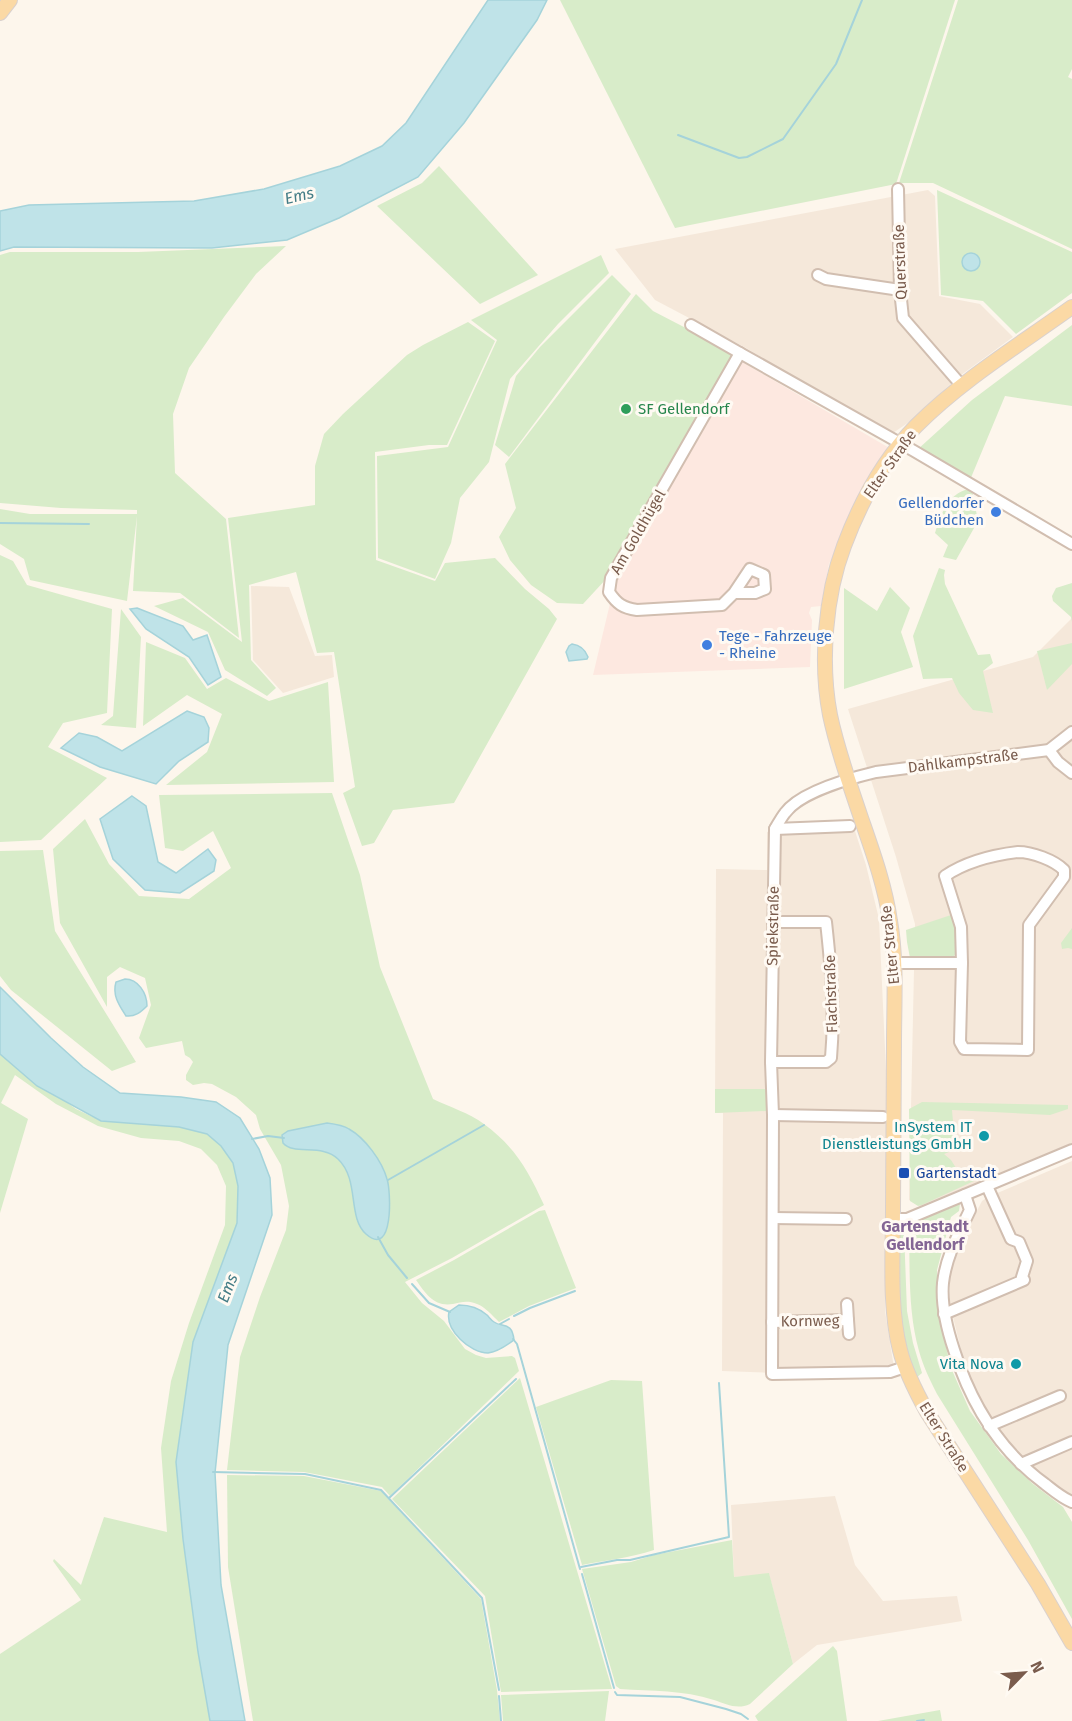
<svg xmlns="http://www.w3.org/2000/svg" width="1072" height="1721" viewBox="0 0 1072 1721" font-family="'Fira Sans',sans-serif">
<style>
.residential{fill:#f5e8da}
.commercial{fill:#fde8e0}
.green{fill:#d8ecc9;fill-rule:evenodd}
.water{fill:#bfe3e8;stroke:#a5d3da;stroke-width:1.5}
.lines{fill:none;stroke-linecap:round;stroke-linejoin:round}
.stream{stroke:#a5d3da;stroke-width:2}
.minor-casing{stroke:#d1beb0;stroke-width:14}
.major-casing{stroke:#dad1cd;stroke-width:16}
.minor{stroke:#fff;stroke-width:10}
.major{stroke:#fbd9a5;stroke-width:14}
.leisure-dot{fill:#2e9e5b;stroke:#fffaf3;stroke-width:2}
.shop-dot{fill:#3f7fe0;stroke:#fffaf3;stroke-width:2}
.culture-dot{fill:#0f9aa8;stroke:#fffaf3;stroke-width:2}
.transit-dot{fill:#1a4fb4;stroke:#fffaf3;stroke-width:2}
.labels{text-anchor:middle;stroke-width:6;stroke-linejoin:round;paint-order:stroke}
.street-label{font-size:15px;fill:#7a5c4d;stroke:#fffaf3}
.leisure-label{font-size:15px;fill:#27864d;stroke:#fffaf3;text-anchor:start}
.shop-label{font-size:15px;fill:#366cbe;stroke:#fffaf3;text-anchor:end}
.culture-label{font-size:15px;fill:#0d838f;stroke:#fffaf3;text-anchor:end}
.transit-label{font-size:15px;fill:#164399;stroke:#fffaf3;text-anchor:start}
.water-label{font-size:16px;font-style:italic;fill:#437c86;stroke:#fffaf3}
.neighbourhood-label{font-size:16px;font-weight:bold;fill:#846695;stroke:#fffaf3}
</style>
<rect width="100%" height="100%" fill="#fdf6ec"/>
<g class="residential">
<polygon points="928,190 935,196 939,296 980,304 1013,337 957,378 912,420 890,435 746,348 655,300 615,249"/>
<polygon points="251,586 289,587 315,656 332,655 334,677 283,693 253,660"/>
<polygon points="1072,618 1072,1143 920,1206 909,1200 915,924 896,857 848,709 1033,657"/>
<polygon points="854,828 866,865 879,919 888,1114 885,1222 885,1311 894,1368 775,1373 722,1371 723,1113 715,1113 716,869 767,870 767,832"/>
<polygon points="1072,1161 1072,1497 1030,1466 995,1427 967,1374 950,1305 950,1273 966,1232 982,1201 988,1197"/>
<polygon points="835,1496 855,1565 883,1601 957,1596 962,1621 817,1645 793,1664 769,1574 734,1577 731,1505"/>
</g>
<polygon class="commercial" points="739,360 891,449 859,502 829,564 821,606 811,607 809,613 812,620 810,667 593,675 613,591 614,578"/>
<g class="green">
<polygon points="560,0 955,0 896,184 675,228"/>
<polygon points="958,0 1072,0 1072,69 1068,77 1072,79 1072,249 933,183 899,183"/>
<polygon points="439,166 538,275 480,304 377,206 422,183"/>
<polygon points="937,190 1072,252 1072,293 1016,334 983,301 941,295"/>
<polygon points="286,246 256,274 224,317 189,368 173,414 175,473 226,519 239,638 180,593 133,591 137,516 127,601 30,580 24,559 0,544 0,509 30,514 137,514 137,510 61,508 0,503 0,255 10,252 138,252"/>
<polygon points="601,255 609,273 558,324 510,379 489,462 460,498 451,543 435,579 378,558 377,456 448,447 497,340 471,320"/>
<polygon points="612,275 631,294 509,457 495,445 516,376 540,347"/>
<polygon points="636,294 653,311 736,354 607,578 583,604 557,603 531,585 510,560 499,537 516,508 505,464"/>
<polygon points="468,322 495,341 447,445 429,445 375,452 376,560 435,581 445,563 495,558 525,589 549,609 557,619 454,803 393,810 374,843 362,846 343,793 355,787 334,652 317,653 296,572 249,585 251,660 276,688 267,696 225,670 208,632 154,606 183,598 242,642 228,518 315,505 315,466 324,434 343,414 407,355 423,345"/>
<polygon points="1072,325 1072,406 1005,396 970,480 917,450 972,400"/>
<path d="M965 490H972L978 521 956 560 943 557 948 545 935 533C940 516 947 496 965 490Z"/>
<polygon points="0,555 13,561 27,585 112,609 107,713 63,723 48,747 107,778 41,840 0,842"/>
<polygon points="939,568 945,570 944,575 945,584 978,655 990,654 993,663 983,671 993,713 973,710 959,693 952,678 923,679 913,636"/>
<polygon points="1072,583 1072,622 1071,617 1053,601 1052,596 1056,588"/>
<polygon points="890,587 910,608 901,632 913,667 844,689 844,588 877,611"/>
<polygon points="121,609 141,637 136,728 101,725 113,716"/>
<polygon points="146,642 185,658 207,689 226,678 269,701 328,682 334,782 166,785 207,752 222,714 187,695 143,726"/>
<polygon points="1072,643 1072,664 1047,690 1037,651"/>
<path d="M332 793 360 875 380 967 433 1099C450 1107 469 1113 484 1124 515 1147 528 1170 544 1205L452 1258 405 1282 422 1303 444 1321 465 1349 476 1355 486 1358 512 1356 515 1358 519 1371 390 1496 382 1487 304 1472 227 1470 240 1357 260 1297 286 1230 289 1206 281 1165 260 1129 256 1115 236 1097 212 1084 204 1083 193 1085 186 1080V1075L193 1062 190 1058 185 1055 182 1041 146 1048 139 1038 151 1005 145 978 120 967 107 977V1007L60 923 53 849 85 819 109 864 139 896 189 899 231 868 213 831 183 851 165 848 159 795ZM327 1123 358 1135 371 1150 382 1167 357 1218C351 1175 349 1146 296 1149L295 1130Z"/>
<polygon points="43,850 55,931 136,1062 112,1071 11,990 0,976 0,851"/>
<path d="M954 914C957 927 965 953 949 959L910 958 907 942 906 930Z"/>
<polygon points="1072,928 1072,949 1068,948 1062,949 1061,943"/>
<polygon points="0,1054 76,1109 101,1121 179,1127 207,1134 221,1146 233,1163 238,1186 237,1223 193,1342 176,1462 183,1539 198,1652 210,1721 0,1721 0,1654 81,1600 53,1561 54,1559 81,1585 104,1517 167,1532 161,1448 171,1381 189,1323 225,1225 226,1186 217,1165 201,1149 179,1141 141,1138 98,1126 56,1104 15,1075 1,1103 28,1119 0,1213"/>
<polygon points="715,1089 766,1089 766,1111 715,1113"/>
<polygon points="922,1102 1068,1105 1068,1109 1050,1115 952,1110 954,1133 962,1141 949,1152 944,1154 951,1160 965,1182 974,1179 974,1181 922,1205 918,1206 910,1201 909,1109"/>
<path d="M960 1204 959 1211 951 1217 937 1270 938 1313 951 1368 970 1411 1001 1454 1033 1484 1063 1507 1072 1522V1619L1028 1540 937 1394C930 1380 923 1366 919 1351 908 1312 910 1271 909 1231L914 1222Z"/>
<path d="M545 1210 576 1288 529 1306 499 1322C492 1315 485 1307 477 1304 468 1300 461 1302 453 1304 434 1307 426 1294 416 1280L454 1260 539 1211Z"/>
<polygon points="904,1231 907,1311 913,1343 922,1373 916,1378 907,1354 898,1308 898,1239 900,1235"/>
<polygon points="520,1378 612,1689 501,1692 485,1596 392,1499"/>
<path d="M611 1380 642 1381 654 1550C630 1558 606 1560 582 1565L536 1407Z"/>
<polygon points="227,1475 304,1476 381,1491 481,1599 497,1690 500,1721 253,1721 228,1567"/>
<path d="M732 1540 734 1577 769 1573 793 1664 750 1704C737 1710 726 1704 714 1700 683 1690 652 1691 620 1689L616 1686 582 1569 631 1562 654 1555Z"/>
<polygon points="833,1646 837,1651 847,1721 758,1721 755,1716"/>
<polygon points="609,1691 605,1721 503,1721 501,1695"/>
<polygon points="940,1710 942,1721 878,1721"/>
</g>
<g class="water">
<polygon points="488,0 547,0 537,20 464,123 418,177 339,218 287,240 212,248 14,247 0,251 0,211 29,205 194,201 264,189 340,166 382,146 406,123"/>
<circle cx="971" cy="262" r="9"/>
<polygon points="137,608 183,626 193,640 207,635 221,677 208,685 189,657 146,629 130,609"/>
<path d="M572 644C580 645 585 649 588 657L587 659 569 661 566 652 569 646Z"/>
<polygon points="187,711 204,717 209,728 208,742 179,761 156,784 100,767 61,748 79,733 97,737 122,751"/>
<polygon points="132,796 146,806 158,862 176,873 208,849 216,860 214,871 180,893 145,890 113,859 100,819"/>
<path d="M125 979C138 979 147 993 147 1006 141 1012 135 1017 126 1016 119 1005 112 995 116 982Z"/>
<polygon points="0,987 51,1038 83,1067 120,1093 181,1097 216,1102 240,1118 259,1149 270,1178 272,1215 228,1345 215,1473 221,1585 245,1721 210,1721 198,1652 183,1539 176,1462 193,1342 237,1223 238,1186 233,1163 221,1146 207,1134 179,1127 101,1121 37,1086 0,1054"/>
<path d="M327 1123C335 1124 343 1125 349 1129 365 1138 382 1161 387 1179 391 1191 394 1259 366 1234 347 1217 360 1180 338 1159 322 1143 294 1156 283 1143L282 1135 288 1131Z"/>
<path d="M459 1305C470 1305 479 1308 487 1315 489 1317 491 1320 494 1322 502 1328 512 1321 514 1340 507 1345 498 1352 488 1353 470 1353 445 1330 449 1312Z"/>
</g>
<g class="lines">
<g class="stream">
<polyline points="678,135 739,158 747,157 783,139 836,64 862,0"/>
<polyline points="0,523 89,524"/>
<polyline points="252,1139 268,1136 284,1138"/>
<polyline points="388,1180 484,1125"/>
<polyline points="378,1237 388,1255 407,1278"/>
<polyline points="412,1284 429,1303 450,1312"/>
<polyline points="514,1316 530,1308 575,1291"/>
<polyline points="500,1324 509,1319"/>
<polyline points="513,1339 517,1344 580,1569"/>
<polyline points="213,1472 305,1474 381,1490 482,1598 499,1690"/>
<polyline points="389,1498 516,1379"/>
<polyline points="581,1567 617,1560 630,1560 729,1537 719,1383"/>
<polyline points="582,1574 614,1688"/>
<polyline points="615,1692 617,1695 680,1697 726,1709 741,1714 748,1719"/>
<polyline points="499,1696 501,1721"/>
<polyline points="917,1721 924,1720"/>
</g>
<g class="minor-casing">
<g id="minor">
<polyline points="898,189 900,290 903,318 962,386"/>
<polyline points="818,275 826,279 900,290"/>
<polyline points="691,325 740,353"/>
<path d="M734 593H755L765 589 764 575 750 569 734 593 722 605 637 610C623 608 617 604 609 592L611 578 740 353 914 451 1072 544"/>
<polyline points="1049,750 1058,762 1072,773"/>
<polyline points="775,829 850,826"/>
<path d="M1018 852C1032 852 1054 860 1064 870V877L1029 925 1028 1050 964 1049 960 1042 962 963 961 927 945 876C967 861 993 855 1018 852Z"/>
<polyline points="894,963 962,963"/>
<path d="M771 1062H826L831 1058C835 1012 831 967 826 922H773"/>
<polyline points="773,1115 883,1117"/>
<path d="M965 1195 970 1210C959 1233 946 1256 943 1283 941 1305 947 1329 954 1350 971 1404 1000 1451 1045 1484 1054 1491 1062 1498 1072 1502"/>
<polyline points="773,1218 846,1219"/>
<polyline points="893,1219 907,1219 1072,1150"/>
<polyline points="944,1314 1024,1280 1022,1277 1027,1261 1019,1242 1011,1239 987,1186"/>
<polyline points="848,1320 849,1334"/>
<polyline points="772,1322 848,1320 847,1304"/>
<path d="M905 1367 890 1372 772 1374 773 1115 771 1062 775 829C778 824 781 818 785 813 800 792 851 778 876 772L1049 750 1072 732"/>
<polyline points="989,1426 1060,1396"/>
<polyline points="1021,1464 1072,1442"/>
</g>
</g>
<g class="major-casing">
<g id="major">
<polyline points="0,13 10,0"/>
<path d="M1072 307C1019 345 962 380 916 426 884 459 860 503 844 546 825 596 820 663 830 715 837 749 849 782 860 815 872 850 885 885 890 921 897 961 894 1003 894 1044 894 1099 893 1154 893 1209 893 1253 889 1307 900 1350 905 1371 916 1392 927 1412L1038 1584 1072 1643"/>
</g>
</g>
<use href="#minor" class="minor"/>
<use href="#major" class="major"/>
</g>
<circle class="leisure-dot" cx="626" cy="409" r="6"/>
<g class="shop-dot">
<circle cx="996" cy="512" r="6"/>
<circle cx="707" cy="645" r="6"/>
</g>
<g class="culture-dot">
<circle cx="984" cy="1136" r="6"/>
<circle cx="1016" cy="1364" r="6"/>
</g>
<rect class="transit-dot" x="898" y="1167" width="12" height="12" rx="3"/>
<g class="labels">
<g class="street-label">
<text transform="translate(900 262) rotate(-92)" y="5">Querstraße</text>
<text transform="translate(890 464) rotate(-55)" y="5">Elter Straße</text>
<text transform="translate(638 532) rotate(-60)" y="5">Am Goldhügel</text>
<text transform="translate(963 761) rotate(-7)" y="5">Dahlkampstraße</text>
<text transform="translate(773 926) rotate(-89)" y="5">Spiekstraße</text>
<text transform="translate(890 945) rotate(-96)" y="5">Elter Straße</text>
<text transform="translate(831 994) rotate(-92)" y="5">Flachstraße</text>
<text transform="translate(810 1321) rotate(-1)" y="5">Kornweg</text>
<text transform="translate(944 1437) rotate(58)" y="5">Elter Straße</text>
</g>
<g class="leisure-label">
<text x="638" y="414">SF Gellendorf</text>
</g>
<g class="shop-label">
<text x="984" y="508">Gellendorfer<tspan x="984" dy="17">Büdchen</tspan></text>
<text x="719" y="641" text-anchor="start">Tege - Fahrzeuge<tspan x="719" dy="17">- Rheine</tspan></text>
</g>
<g class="culture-label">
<text x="972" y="1132">InSystem IT<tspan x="972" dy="17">Dienstleistungs GmbH</tspan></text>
<text x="1004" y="1369">Vita Nova</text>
</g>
<g class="transit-label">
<text x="916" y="1178">Gartenstadt</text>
</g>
<g class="water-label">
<text transform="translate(299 195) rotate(-13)" y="6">Ems</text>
<text transform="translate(227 1288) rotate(-69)" y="6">Ems</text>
</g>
<g class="neighbourhood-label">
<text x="925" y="1232">Gartenstadt<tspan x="925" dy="18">Gellendorf</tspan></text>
</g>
</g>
<g transform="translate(1024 1673) rotate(65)" stroke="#fffaf3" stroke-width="4.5" paint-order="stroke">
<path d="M0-4.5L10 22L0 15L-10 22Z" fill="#7a5c4d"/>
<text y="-9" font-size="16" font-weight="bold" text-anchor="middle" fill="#7a5c4d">N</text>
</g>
</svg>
